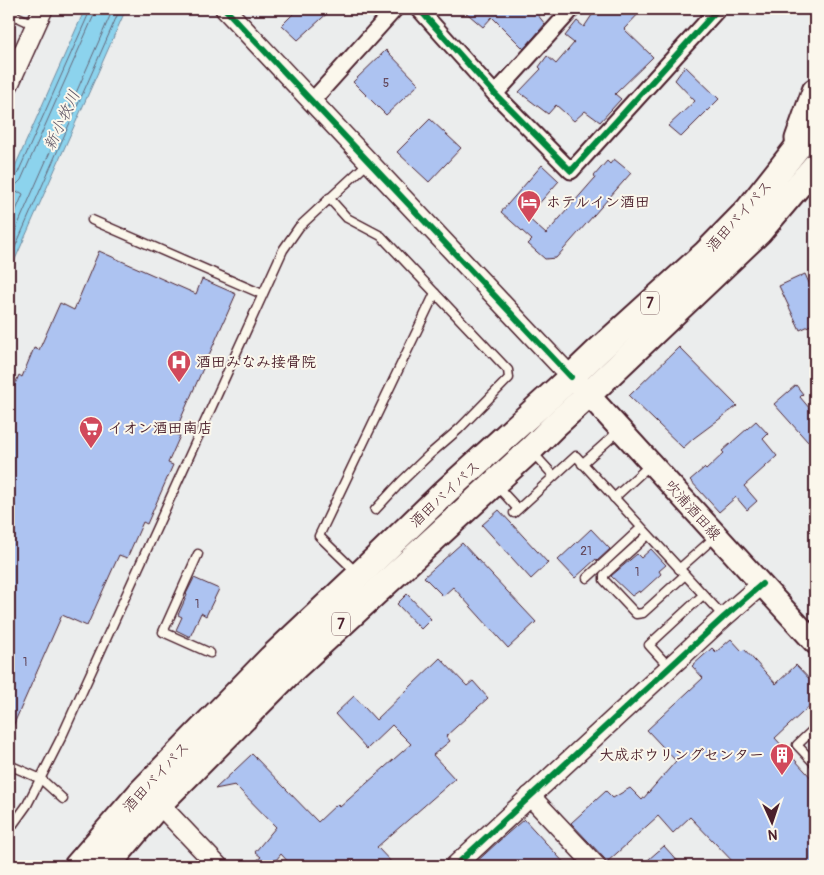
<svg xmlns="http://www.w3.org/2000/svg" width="824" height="875" viewBox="0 0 824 875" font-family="Pangolin,'Klee One',sans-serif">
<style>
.water{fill:#8cd3ed;stroke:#728b9f}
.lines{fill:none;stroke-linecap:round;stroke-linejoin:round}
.shore{stroke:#646779;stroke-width:1}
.building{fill:#adc3f1;stroke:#4a1f2b}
.service-casing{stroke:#4a1f2b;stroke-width:11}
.minor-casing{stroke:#4a1f2b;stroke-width:19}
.tertiary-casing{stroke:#4a1f2b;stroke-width:22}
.secondary-casing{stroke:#4a1f2b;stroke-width:25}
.trunk-casing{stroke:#4a1f2b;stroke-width:29}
.service{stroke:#fbf7ec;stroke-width:8}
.minor{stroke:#fbf7ec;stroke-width:15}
.tertiary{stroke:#fbf7ec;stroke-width:19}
.secondary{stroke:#fbf7ec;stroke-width:21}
.trunk{stroke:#fbf7ec;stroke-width:25}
.cycleway-casing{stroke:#fbf7ec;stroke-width:9}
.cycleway{stroke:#00873e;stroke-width:6}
.labels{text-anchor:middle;stroke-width:4;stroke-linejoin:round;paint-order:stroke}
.number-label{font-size:12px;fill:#63485c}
.shield{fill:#fbf7ec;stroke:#7f6065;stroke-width:1}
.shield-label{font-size:14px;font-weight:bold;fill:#4a1f2b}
.poi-label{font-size:15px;font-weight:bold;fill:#4a1f2b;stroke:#fbf7ec;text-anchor:start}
.street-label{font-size:15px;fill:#4a1f2b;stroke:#fbf7ec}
.water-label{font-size:16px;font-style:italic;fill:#5e5565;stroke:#fbf7ec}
</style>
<rect width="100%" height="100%" fill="#ebeded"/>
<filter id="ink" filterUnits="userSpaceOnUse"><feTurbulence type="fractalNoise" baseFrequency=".02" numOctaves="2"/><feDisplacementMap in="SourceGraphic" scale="10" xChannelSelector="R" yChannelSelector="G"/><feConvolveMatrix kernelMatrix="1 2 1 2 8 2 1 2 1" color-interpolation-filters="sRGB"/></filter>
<g filter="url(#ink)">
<polygon class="water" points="85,9 126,9 9,273 9,180"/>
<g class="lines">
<g class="shore">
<polyline points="9,180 13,180 16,177 89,13 89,9"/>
<polyline points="9,187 16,185 21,180 94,15 95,9"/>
<polyline points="9,194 20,192 23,194 9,227"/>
<polyline points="9,245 113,9"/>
<polyline points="9,261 120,9"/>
</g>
</g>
<g class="building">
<polygon points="298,9 332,9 298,40 282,25"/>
<polygon points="462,9 533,9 545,24 524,49 492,17 483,27"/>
<polygon points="596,9 643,9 624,29 653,57 615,94 621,99 600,122 585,111 574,121 556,105 548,114 519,92 541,69 539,67 547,56 556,64 574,43 565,36 577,21 584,27"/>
<polygon points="386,50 419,84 386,115 353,82"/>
<polygon points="685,66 719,99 681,137 668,126 695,101 675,80"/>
<polygon points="430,119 461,148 429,182 397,152"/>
<polygon points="614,159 631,173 556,258 545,259 528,244 532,240 501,212 542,165 559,181 527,217 546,234 595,178 594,176 607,161 610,164"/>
<polygon points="99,251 196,294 202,279 236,294 174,434 180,436 168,463 173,465 147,524 143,522 127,558 119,555 87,626 62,615 9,735 9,398 19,375 22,377 34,348 39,350 60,303 74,310"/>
<polygon points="805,274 815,296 815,323 800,330 779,286"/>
<polygon points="679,347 737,406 694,438 683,448 629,396"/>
<polygon points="796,385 803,394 800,397 815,415 815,436 808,442 774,404"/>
<polygon points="756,421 768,434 763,439 777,456 744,486 757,501 747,510 736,497 719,512 690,480 704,468 706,470 724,453 722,451"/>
<polygon points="499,510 548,563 531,579 482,525"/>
<polygon points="591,529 610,549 597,561 596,559 575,578 558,560"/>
<polygon points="462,543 536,622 508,648 453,587 443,596 424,577"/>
<polygon points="651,549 666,565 659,571 661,574 640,593 639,591 632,596 611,576 637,554 641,558"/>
<polygon points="194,578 219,589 206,616 201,613 190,637 176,630 182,617 178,615 187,595 186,594"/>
<polygon points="407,594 431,619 421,629 397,604"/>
<polygon points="731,639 742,651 744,649 776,684 796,665 815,685 815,701 775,738 815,782 815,866 737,866 690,817 673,833 658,816 607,862 604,858 571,823 606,791 613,798 630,788 642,800 676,761 647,730 703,678 692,666 712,648 716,652"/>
<polygon points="440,658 467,686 473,681 488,698 446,736 450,741 433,755 455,779 377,847 395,866 292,866 281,854 271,866 250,866 261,857 255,852 276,827 235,785 215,789 252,754 318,822 337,804 340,807 411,744 392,725 367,749 335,714 354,696 376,720"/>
<polygon points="524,819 567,866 472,866 499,841"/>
<polygon points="664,846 682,866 641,866"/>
</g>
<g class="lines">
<g class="service-casing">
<g id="service">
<polyline points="9,13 35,25"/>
<polyline points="329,198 347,218 381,236 508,370 509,378 459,429 429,455 401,482 375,510"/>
<polyline points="92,220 262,294"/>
<polyline points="533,453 554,476"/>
<polyline points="582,464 620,430"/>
<polyline points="496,485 518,509"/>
<polyline points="614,498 651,464"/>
<polyline points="514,513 576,456 724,617"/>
<polyline points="648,535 604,575 604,580 636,614 643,613 685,575"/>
<polyline points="198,554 163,632 210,653"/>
<polyline points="679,569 715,537"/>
<polyline points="356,572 319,536 435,293"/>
<polyline points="587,578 641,528"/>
<polyline points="669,667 649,645 703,595"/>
<polyline points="815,728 797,745 815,764"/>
<polyline points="9,765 41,779 63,799"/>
<polyline points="9,830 27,805 62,736 283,250 299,227 369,162"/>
</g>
</g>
<g class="minor-casing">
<g id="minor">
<polyline points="419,9 495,94 571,171 718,9"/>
<polyline points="495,94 572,9"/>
<polyline points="312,101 395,9"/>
</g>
</g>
<g class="tertiary-casing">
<g id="tertiary">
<polyline points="225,9 571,377"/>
<polyline points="9,84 43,9"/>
<polyline points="530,796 596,866"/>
<polyline points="159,804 218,866"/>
<polyline points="455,866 724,617 762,584"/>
</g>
</g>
<g class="secondary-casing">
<polyline id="secondary" points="577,382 815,643"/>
</g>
<g class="trunk-casing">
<g id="trunk">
<polyline points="798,139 815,91"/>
<polyline points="77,866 142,791 271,658 359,575 444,493 571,377 598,351 706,253 748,210 815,125"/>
<polyline points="107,866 159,804 294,668 530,450 555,425 588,395 759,232 815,166"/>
</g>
</g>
<use href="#service" class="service"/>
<use href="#minor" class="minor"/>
<use href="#tertiary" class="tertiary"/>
<use href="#secondary" class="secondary"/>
<use href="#trunk" class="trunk"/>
<g class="cycleway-casing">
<g id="cycleway">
<polyline points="225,9 571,377"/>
<polyline points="419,9 495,94 571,171 718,9"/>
<polyline points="455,866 724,617 762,584"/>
</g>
</g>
<use href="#cycleway" class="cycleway"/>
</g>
</g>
<defs>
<g id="hotel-pin" transform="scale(1.25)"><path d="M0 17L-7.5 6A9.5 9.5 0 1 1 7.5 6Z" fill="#d1495b" stroke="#fbf7ec"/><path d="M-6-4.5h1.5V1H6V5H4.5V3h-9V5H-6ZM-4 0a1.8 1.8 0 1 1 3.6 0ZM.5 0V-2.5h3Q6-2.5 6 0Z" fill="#fff"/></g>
<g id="hospital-pin" transform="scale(1.25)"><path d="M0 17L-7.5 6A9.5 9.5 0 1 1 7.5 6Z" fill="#d1495b" stroke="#fbf7ec"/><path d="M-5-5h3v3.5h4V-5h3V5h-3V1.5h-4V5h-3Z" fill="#fff"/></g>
<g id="supermarket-pin" transform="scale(1.25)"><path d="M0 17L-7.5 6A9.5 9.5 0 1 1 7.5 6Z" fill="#d1495b" stroke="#fbf7ec"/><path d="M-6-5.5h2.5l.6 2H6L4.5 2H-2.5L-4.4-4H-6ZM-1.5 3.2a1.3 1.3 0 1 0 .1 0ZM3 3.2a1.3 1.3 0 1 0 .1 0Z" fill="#fff"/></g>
<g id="building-pin" transform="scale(1.25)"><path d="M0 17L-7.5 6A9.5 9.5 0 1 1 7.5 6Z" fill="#d1495b" stroke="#fbf7ec"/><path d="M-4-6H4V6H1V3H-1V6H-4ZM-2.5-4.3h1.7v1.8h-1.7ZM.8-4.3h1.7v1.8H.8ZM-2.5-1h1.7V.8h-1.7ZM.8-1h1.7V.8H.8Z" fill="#fff"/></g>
</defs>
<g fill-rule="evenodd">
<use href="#hotel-pin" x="529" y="202"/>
<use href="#hospital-pin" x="179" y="362"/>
<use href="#supermarket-pin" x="91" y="428"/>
<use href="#building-pin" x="782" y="755"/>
</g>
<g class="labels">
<g class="number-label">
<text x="386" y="87">5</text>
<text x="586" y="555">21</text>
<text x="637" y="576">1</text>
<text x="197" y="608">1</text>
<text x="25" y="666">1</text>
</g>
<g class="shield">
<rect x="641" y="291.5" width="18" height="23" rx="4"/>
<rect x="332" y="612.5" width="18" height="23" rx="4"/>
</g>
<g class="shield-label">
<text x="650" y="308">7</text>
<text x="341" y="629">7</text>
</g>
<g class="poi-label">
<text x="546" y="207">ホテルイン酒田</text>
<text x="196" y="367">酒田みなみ接骨院</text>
<text x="108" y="433">イオン酒田南店</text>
<text x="764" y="760" text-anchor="end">大成ボウリングセンター</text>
</g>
<g class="street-label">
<text transform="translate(739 216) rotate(-48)" y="5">酒田バイパス</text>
<text transform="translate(445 494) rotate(-43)" y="5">酒田バイパス</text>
<text transform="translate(693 510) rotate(48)" y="5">吹浦酒田線</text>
<text transform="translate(156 777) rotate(-47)" y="5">酒田バイパス</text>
</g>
<g class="water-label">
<text transform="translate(61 120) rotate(-65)" y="6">新小牧川</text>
</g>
</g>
<rect width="824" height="875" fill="none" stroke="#fbf7ec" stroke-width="30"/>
<rect x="15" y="15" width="794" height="845" fill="none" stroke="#4a1f2b" stroke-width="2" filter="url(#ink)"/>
<g transform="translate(772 822) rotate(177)" stroke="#fbf7ec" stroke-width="4" paint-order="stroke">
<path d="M0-4L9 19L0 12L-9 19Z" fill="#4a1f2b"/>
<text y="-8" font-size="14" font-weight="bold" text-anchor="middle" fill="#4a1f2b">N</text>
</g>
</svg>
